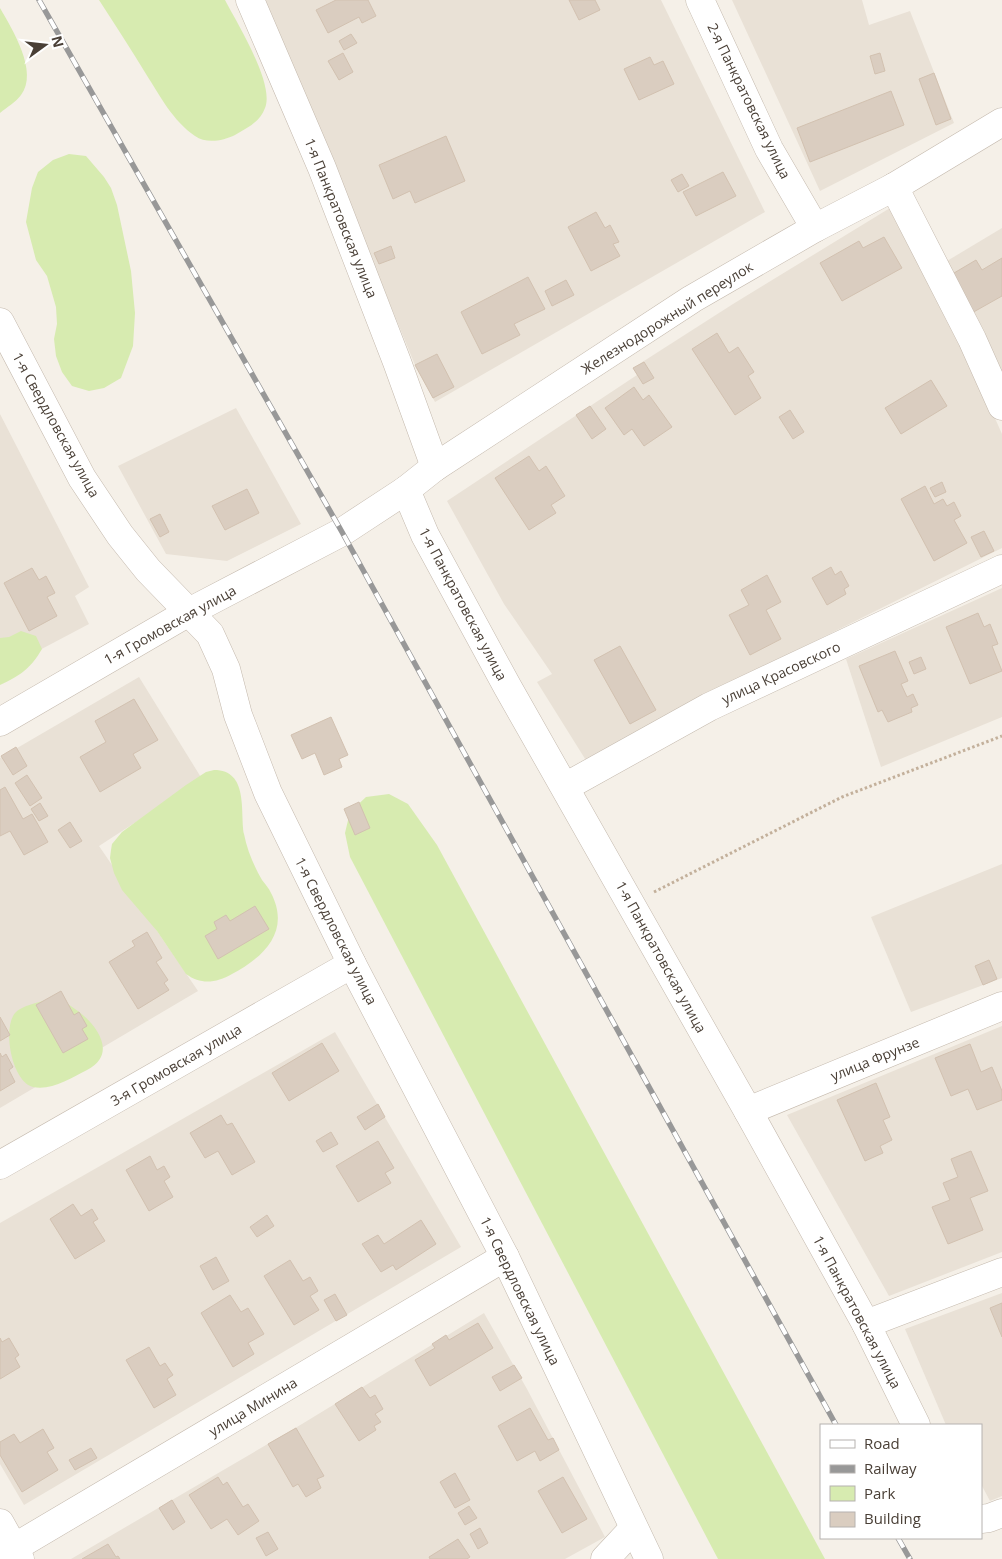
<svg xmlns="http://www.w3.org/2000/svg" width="1002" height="1559" viewBox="0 0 1002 1559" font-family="'Open Sans',sans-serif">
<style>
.residential{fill:#e9e1d6}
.green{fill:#d7ebb0}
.building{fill:#dacdc0;stroke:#d2c1b0}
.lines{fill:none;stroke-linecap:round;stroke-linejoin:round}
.minor-casing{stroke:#c4b9ad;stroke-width:29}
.path{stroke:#c3b09b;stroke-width:3;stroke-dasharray:2.5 2.5;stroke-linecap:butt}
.minor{stroke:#fff;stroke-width:28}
.rail-casing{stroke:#989898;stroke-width:5.5}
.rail{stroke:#fff;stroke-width:4;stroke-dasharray:11;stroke-linecap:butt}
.labels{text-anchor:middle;stroke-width:4.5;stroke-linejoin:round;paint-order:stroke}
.street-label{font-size:14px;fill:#493f36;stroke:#fff}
</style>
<rect width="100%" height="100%" fill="#f5f0e8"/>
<g class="residential">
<polygon points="265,0 661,0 765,212 435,402 415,365"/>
<polygon points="732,0 862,0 869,25 910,11 954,123 820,191"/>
<polygon points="890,208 962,344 1002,434 1002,548 733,682 587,762 537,682 552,674 504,604 447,501 637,375 633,368 733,304"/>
<polygon points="1002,228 1002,379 942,264"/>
<polygon points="236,408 301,524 227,561 166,554 118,466"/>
<polygon points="0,414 89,587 75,596 89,624 0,671"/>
<polygon points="1002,588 1002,717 881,767 846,659"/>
<polygon points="139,677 202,779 99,846 198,991 0,1108 0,758"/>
<polygon points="1002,864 1002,978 911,1012 871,917"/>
<polygon points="1002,1026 1002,1252 889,1296 787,1115"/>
<polygon points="335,1032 461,1247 24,1505 0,1464 0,1223"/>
<polygon points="1002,1293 1002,1496 990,1501 981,1484 981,1425 946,1425 905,1329"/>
<polygon points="484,1313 527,1389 605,1537 565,1559 71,1559 302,1424"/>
</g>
<g class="green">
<path d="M99 0H225C237 23 275 84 265 108 260 122 247 128 235 135 223 141 206 144 195 136 173 121 160 96 146 74 131 49 115 25 99 0Z"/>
<path d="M0 8C12 29 39 72 21 95 16 102 7 107 0 113Z"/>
<polygon points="69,154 86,156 104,177 111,188 117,205 131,271 135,313 133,346 121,378 104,388 89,391 72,386 62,372 56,356 54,339 57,324 56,307 47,276 36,260 26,222 32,188 38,172 53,160"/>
<path d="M21 631 36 636 42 649C30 669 21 675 0 685V638L9 637Z"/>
<path d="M214 770C249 770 240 812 244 834 247 850 254 866 262 880 265 884 269 888 271 893 291 931 264 957 232 974 216 983 201 985 186 974L157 931 122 890 114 873 110 858 111 850 112 844 122 832 186 785 206 772Z"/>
<polygon points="389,794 408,804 437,845 825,1559 718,1559 350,857 345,833 350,812 366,797"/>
<path d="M46 1000C52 1001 60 1001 65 1002 68 1004 72 1007 75 1009 96 1023 119 1054 87 1070 71 1078 51 1091 33 1087 12 1082 2 1029 15 1013 21 1006 37 1003 46 1000Z"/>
</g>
<g class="building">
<polygon points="336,0 368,0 376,16 362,23 359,17 328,33 316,10"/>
<polygon points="569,0 595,0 600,10 579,20"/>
<polygon points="351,34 357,43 344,50 339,41"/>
<polygon points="343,53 353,72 339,80 328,61"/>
<polygon points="880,53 885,71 875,74 870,56"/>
<polygon points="650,57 654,65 663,61 674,84 639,100 624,69"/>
<polygon points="934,73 951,119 936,125 919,79"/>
<polygon points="891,91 904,125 810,162 797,128"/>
<polygon points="446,136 465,181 415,203 410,191 393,199 379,165"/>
<polygon points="723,172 736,196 696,216 683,192"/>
<polygon points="682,174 689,186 678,192 671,180"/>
<polygon points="596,212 605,228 610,225 619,242 613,244 620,256 591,271 568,227"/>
<polygon points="884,237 902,268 842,301 820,263 859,241 863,248"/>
<polygon points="391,246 395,258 379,264 374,253"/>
<polygon points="1002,258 1002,296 970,314 949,276 976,260 982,270"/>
<polygon points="528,277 545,309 514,324 520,335 482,354 461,312"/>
<polygon points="566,280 574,295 552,306 545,291"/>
<polygon points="717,333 729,353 738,347 754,372 748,376 761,398 735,415 692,349"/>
<polygon points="437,354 454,387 433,398 415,365"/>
<polygon points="644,362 654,378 643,384 633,368"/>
<polygon points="931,380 947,406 901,434 885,408"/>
<polygon points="634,387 643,400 649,395 672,427 644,446 632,429 624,435 605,408"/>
<polygon points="590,406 606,429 592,439 576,415"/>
<polygon points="790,410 804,432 793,439 779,417"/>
<polygon points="529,456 539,471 546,466 565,496 551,505 556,513 529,530 495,478"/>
<polygon points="942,482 946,492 935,497 930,488"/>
<polygon points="925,486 934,504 943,499 947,506 954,502 961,516 954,520 967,543 934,561 901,499"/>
<polygon points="247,489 259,513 225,530 212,506"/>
<polygon points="160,514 169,532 160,537 150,519"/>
<polygon points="984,531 994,551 981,557 971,537"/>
<polygon points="831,567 835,575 841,571 849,586 844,589 846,594 827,605 812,578"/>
<polygon points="32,568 39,580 46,576 55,593 47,597 57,616 29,631 4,583"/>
<polygon points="767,575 781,602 766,610 781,639 750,655 729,615 749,605 741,590"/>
<polygon points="978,613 984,627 990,624 998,644 992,646 1002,671 970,684 946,627"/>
<polygon points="620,646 656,710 630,724 594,660"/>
<polygon points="895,651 908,681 901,684 907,697 913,694 918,705 911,708 912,712 888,722 882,710 878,712 859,666"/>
<polygon points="921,657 926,669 914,674 909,662"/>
<polygon points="134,699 158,740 133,754 141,768 100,792 80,757 106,742 95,721"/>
<polygon points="331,717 348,755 339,759 342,767 324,775 315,753 302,759 291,735"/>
<polygon points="16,747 27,766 13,775 1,756"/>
<polygon points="27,775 42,798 30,806 15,783"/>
<polygon points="5,787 23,819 32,814 48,842 24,855 10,831 0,836 0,790"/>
<polygon points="359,802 370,828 355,835 344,809"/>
<polygon points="40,803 48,816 39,821 31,809"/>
<polygon points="70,822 82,841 70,848 58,830"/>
<polygon points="255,906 269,929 218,959 205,936 217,929 214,922 226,915 230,921"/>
<polygon points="147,932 162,958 156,962 168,980 164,983 169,990 138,1009 109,962 135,946 132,941"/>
<polygon points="989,960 997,979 983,985 975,966"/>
<polygon points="61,991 74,1015 79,1012 87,1026 82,1029 88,1039 63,1053 36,1005"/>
<polygon points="0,1017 10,1035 0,1041"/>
<polygon points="322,1043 339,1071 289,1101 272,1073"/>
<polygon points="970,1044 981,1072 992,1067 1002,1091 1002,1100 977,1110 968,1089 951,1096 935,1058"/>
<polygon points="0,1053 2,1057 6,1054 13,1067 9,1070 15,1082 0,1091"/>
<polygon points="876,1083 890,1117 883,1120 892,1140 880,1146 883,1153 865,1161 837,1100"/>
<polygon points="378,1104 385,1117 365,1130 357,1117"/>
<polygon points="221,1115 227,1125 232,1123 255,1162 232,1175 218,1151 205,1158 190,1133"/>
<polygon points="331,1132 338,1144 323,1152 316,1141"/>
<polygon points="378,1141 394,1168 385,1173 391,1183 358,1202 336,1166"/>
<polygon points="971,1151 988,1191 970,1198 983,1230 948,1244 932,1207 950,1200 943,1183 958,1177 951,1159"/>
<polygon points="150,1156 157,1170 164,1166 170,1177 164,1181 173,1197 149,1211 126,1170"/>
<polygon points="73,1204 81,1216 92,1209 98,1219 93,1222 105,1241 75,1259 50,1219"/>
<polygon points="267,1215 274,1226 257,1237 250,1227"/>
<polygon points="421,1220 436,1244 396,1270 393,1265 381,1272 362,1244 378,1235 384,1244"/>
<polygon points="216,1257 229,1281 213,1290 200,1266"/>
<polygon points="290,1260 303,1281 310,1277 318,1291 310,1296 319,1310 294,1325 264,1276"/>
<polygon points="335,1294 347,1315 336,1321 324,1300"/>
<polygon points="230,1295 241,1312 248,1308 264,1334 248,1343 254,1354 233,1367 201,1313"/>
<polygon points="1002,1303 1002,1337 990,1308"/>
<polygon points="478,1323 493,1348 430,1386 415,1360 435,1348 432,1344 446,1335 449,1340"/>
<polygon points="0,1338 2,1342 9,1338 19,1355 15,1358 20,1367 0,1379"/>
<polygon points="149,1347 160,1366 165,1363 173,1375 167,1379 176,1395 154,1408 126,1360"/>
<polygon points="514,1365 522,1378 500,1391 492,1377"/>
<polygon points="362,1387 370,1398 375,1395 383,1409 375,1414 381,1422 374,1426 376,1430 359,1441 335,1404"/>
<polygon points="530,1408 548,1440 553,1438 559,1450 540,1461 535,1451 517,1461 498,1426"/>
<polygon points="296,1428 324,1476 317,1479 321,1488 306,1497 298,1484 293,1487 268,1444"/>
<polygon points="43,1429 54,1448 47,1452 58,1470 22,1492 0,1455 0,1442 14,1434 20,1443"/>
<polygon points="91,1448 97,1458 75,1470 69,1460"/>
<polygon points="455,1473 470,1500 455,1508 440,1482"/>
<polygon points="218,1477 223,1485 227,1482 243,1507 248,1504 259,1521 238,1535 227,1519 211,1529 189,1495"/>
<polygon points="563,1477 587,1519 562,1533 538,1491"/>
<polygon points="172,1500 185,1522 173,1530 159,1508"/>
<polygon points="469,1506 477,1518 465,1525 458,1513"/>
<polygon points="480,1528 488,1543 478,1549 470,1534"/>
<polygon points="268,1532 278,1549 266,1556 256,1538"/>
<polygon points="458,1539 470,1557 467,1559 430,1559 429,1557"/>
<polygon points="108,1544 116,1557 118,1556 120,1559 82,1559"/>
</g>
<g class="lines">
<g class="minor-casing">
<g id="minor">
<polyline points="250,0 322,168 397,362 435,467"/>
<polyline points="700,0 769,149 815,228"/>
<polyline points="894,187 972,339 1002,406"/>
<polyline points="0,322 82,478 120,535 148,570 210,634 226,669 238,715 268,793 352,964 505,1257 649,1559"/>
<polyline points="406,490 425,535 507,686 748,1111 866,1324 916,1425"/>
<polyline points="0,722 189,612 342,532 406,490 435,467 692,299 815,228 894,187 1002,122"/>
<polyline points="565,787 709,707 1002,569"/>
<polyline points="748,1111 1002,1006"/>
<polyline points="0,1165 352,964"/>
<polyline points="866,1324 1002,1272"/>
<polyline points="981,1519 989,1518 1002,1513"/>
<polyline points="0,1523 20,1559"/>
<polyline points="0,1556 505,1257"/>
<polyline points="605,1559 633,1529"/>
</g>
</g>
<polyline class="path" points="654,892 842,797 1002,736"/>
<use href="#minor" class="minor"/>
<g class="rail-casing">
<g id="rail">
<polyline points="39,0 342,532 836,1425"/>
<polyline points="898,1538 910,1559"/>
</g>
</g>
<use href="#rail" class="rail"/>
</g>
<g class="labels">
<g class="street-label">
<text transform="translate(749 101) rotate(64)" y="5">2-я Панкратовская улица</text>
<text transform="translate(341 218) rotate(68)" y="5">1-я Панкратовская улица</text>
<text transform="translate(667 318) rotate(-32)" y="5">Железнодорожный переулок</text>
<text transform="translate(56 425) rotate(61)" y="5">1-я Свердловская улица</text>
<text transform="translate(463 604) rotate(62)" y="5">1-я Панкратовская улица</text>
<text transform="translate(170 625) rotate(-29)" y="5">1-я Громовская улица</text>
<text transform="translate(781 673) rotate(-25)" y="5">улица Красовского</text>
<text transform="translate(336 931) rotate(63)" y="5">1-я Свердловская улица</text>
<text transform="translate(661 957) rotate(61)" y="5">1-я Панкратовская улица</text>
<text transform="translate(875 1059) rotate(-22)" y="5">улица Фрунзе</text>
<text transform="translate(176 1065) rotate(-30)" y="5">3-я Громовская улица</text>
<text transform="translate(520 1291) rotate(64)" y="5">1-я Свердловская улица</text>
<text transform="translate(857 1312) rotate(62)" y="5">1-я Панкратовская улица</text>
<text transform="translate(253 1407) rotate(-31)" y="5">улица Минина</text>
</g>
</g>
<rect x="820" y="1424" width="162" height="115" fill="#ffffff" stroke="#b6b2af"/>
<rect x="830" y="1440" width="25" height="8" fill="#ffffff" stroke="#b6b2af"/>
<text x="864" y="1449" font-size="15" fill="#493f36">Road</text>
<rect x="830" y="1465" width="25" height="8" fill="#989898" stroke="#b6b2af"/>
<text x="864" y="1474" font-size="15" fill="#493f36">Railway</text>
<rect x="830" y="1486" width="25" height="15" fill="#d7ebb0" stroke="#b6b2af"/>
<text x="864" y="1499" font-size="15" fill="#493f36">Park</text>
<rect x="830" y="1512" width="25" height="15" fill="#dacdc0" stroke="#b6b2af"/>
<text x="864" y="1524" font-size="15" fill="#493f36">Building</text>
<g transform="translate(45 45) rotate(75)" stroke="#ffffff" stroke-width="4" paint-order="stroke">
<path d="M0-4L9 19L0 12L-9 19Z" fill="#493f36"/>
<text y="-8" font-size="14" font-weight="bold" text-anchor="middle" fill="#493f36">N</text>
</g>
</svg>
